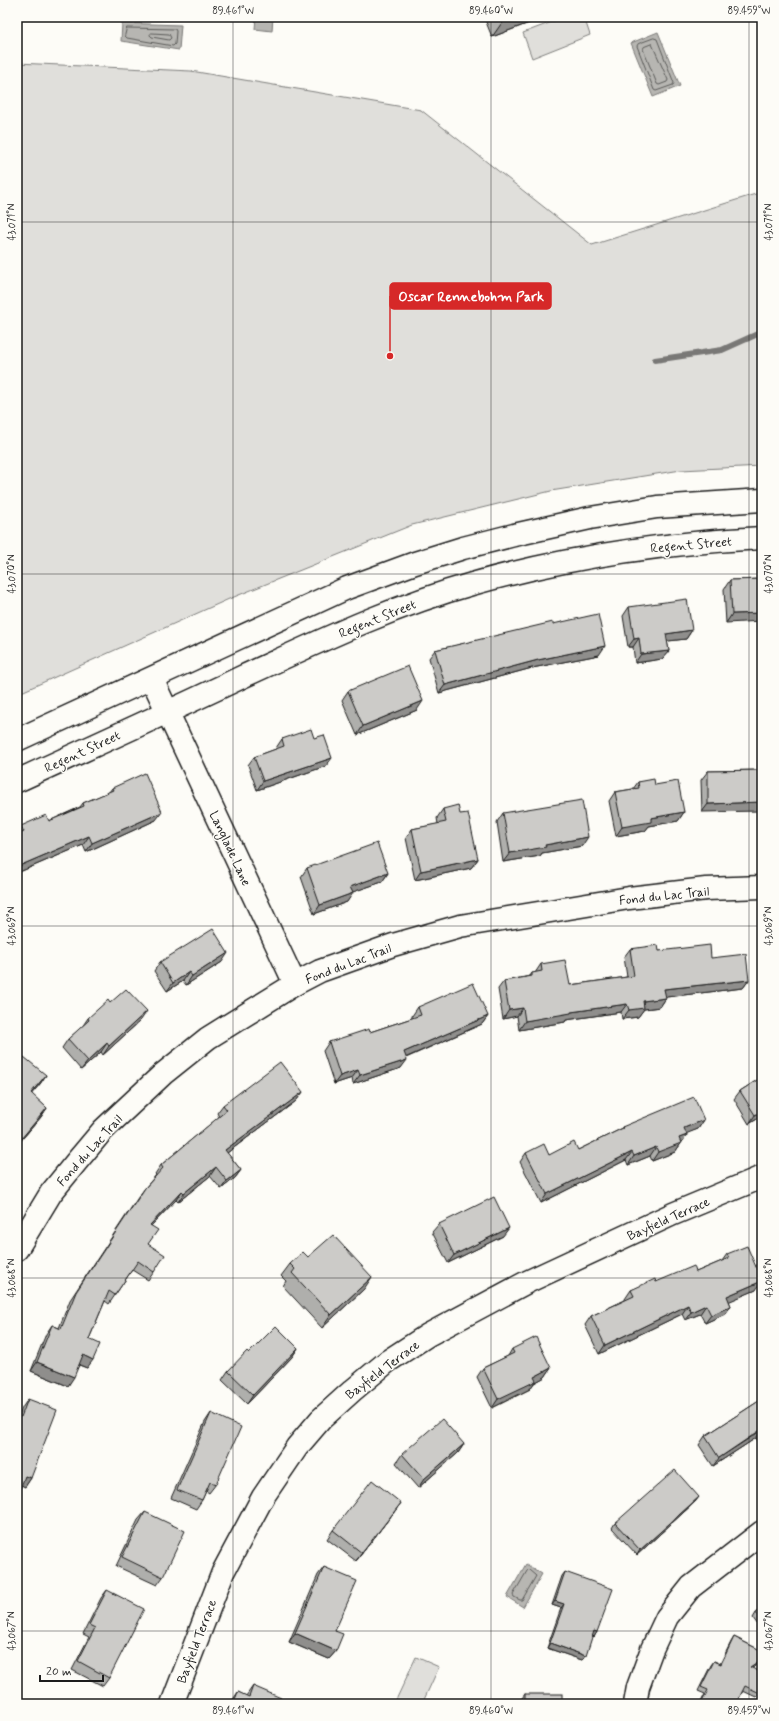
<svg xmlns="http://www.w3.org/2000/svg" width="779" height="1721" viewBox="0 0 779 1721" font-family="Mynerve,sans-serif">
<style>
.green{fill:#e0dfdb;stroke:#7e7e7c}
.water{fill:#b7b6b2;stroke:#797876}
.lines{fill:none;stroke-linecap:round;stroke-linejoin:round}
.shore{stroke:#5a5a58;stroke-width:1}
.stream{stroke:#797876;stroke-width:6}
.minor-casing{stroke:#1c1c1c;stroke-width:25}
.minor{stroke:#fdfcf7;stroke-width:22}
.wall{fill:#afafac;stroke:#1c1c1c}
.shaded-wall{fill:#8f8e8c;stroke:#1c1c1c}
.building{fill:#cccbc8;stroke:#1c1c1c}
.ticks{fill:none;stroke:#1c1c1c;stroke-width:1;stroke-opacity:0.45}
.labels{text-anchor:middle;stroke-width:3;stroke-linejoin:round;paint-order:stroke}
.street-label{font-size:13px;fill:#1c1c1c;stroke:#fdfcf7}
.leader{fill:none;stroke:#d62828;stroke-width:1.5}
.callout-dot{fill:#d62828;stroke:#fdfcf7;stroke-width:1.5}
.callout{fill:#d62828;stroke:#d62828;stroke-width:1.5}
.callout-label{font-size:14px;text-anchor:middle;font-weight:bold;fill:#fff}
.neatline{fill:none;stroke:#1c1c1c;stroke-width:1.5}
.ticks-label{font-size:10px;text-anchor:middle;fill:#1c1c1c}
</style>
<rect width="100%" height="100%" fill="#fdfcf7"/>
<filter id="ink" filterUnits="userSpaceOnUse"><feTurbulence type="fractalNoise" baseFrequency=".025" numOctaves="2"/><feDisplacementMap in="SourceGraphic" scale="8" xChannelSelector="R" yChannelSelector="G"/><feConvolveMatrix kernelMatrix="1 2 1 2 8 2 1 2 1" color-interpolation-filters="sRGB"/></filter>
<g filter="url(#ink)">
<g class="green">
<polygon points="565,17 584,17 590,35 532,58 523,33"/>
<polygon points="17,63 191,71 421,110 592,245 762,192 762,466 681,470 551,491 412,525 229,599 17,694"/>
<polygon points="416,1657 439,1667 422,1704 406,1704 396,1700"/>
</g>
<g class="water">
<polygon points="256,17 273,17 272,31 255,29"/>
<polygon points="122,23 181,25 179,50 121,41"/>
<polygon points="658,32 680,86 653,97 631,43"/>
<polygon points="526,1564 542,1574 523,1607 507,1597"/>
</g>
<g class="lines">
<g class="shore">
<polygon points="127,28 175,29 176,31 175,44 173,46 127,38 125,36"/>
<polygon points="152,33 169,34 171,38 169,40 152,37 150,35"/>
<polygon points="654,38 657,39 674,83 673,85 656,91 654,90 637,46 638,44"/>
<polygon points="652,44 668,80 667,82 659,85 657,84 643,49 644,47"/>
<polygon points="529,1570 536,1576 522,1600 520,1600 514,1597 513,1595 527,1571"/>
</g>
<polyline class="stream" points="655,360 722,350 762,332"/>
<g class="minor-casing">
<g id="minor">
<polyline points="152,679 295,984"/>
<polyline points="17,740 347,588 415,563 463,548 514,535 590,518 657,507 762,500"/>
<path d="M17 781C93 746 169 712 244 676 318 642 393 606 472 584 567 557 664 543 762 538"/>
<polyline points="17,1249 51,1193 77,1161 103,1130 163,1074 208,1038 295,984 320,971 393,945 460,926 629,898 706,889 762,887"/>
<polyline points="172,1704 223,1572 263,1497 297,1447 321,1419 352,1391 388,1361 428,1335 527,1282 673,1214 762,1177"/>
<polyline points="635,1704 638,1687 652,1649 667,1617 691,1587 762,1532"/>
</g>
</g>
<use href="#minor" class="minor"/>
</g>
<g class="wall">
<polygon points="484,17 545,17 492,37"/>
<polygon points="758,17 762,17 762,54"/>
<polygon points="762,579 726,623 724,589 730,580"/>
<polygon points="629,607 692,630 686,639 667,641 669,651 662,659 635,663 633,647 628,647 623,616"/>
<polygon points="553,624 599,655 532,668 439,693 429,658 435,650"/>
<polygon points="348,691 417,710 357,735 342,700"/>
<polygon points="314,738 326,766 257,790 248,765 254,757 276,749 276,748 282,739"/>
<polygon points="762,770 702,812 701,780 708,771"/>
<polygon points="638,782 655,785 684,812 678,821 649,826 645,831 616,836 609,801 615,792 633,789"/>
<polygon points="112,788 156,820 86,852 83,845 17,873 17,832 21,826 49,821 80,807 83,803 109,792"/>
<polygon points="443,809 460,814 478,859 471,868 415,880 406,838 412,829 438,824 437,818"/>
<polygon points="503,813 582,846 542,853 540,856 503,862 497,822"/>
<polygon points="307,868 388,873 382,882 352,892 347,902 314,914 301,877"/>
<polygon points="630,949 659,951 711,958 749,980 743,988 666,997 666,998 660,1007 644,1009 638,1017 622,1019 621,1012 566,1020 565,1022 519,1030 517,1016 503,1019 498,989 504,981 530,976 532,973 535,973 541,964 570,985 627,977 624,957"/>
<polygon points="160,962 222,962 186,985 183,981 167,991 154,971"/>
<polygon points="418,1007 488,1016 482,1024 406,1058 401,1068 353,1084 352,1078 334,1084 323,1051 329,1042 370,1032 412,1018 412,1016"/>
<polygon points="88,1018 141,1020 103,1055 101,1052 81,1070 62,1048 68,1039 82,1027"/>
<polygon points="17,1066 46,1075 40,1084 31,1094 47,1108 41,1117 17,1145"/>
<polygon points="762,1077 762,1116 749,1124 734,1099 740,1091"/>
<polygon points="303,1092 296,1101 227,1153 241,1170 235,1178 221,1189 210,1176 178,1202 176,1200 151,1226 148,1244 154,1272 148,1280 132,1270 109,1304 105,1301 89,1339 87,1368 79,1365 68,1386 31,1371 46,1334 52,1325 59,1328 70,1300 139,1196 145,1188 156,1175 155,1174 161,1165 219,1117 217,1113 223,1105"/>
<polygon points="704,1120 698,1129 686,1133 687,1135 675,1152 652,1161 650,1156 628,1165 626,1160 541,1203 520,1162 526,1153 549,1155 578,1150 621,1129 622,1127"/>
<polygon points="439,1224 503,1236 448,1263 432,1232"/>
<polygon points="727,1254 756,1290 729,1301 731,1306 725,1314 705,1323 700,1314 685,1320 682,1314 599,1354 585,1325 591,1316 625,1300 625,1299 631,1290 656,1282 696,1272 722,1261"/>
<polygon points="308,1257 364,1289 322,1328 283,1286 286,1281 281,1276 290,1264"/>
<polygon points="298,1348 292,1357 247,1404 222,1380 228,1371 249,1353"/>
<polygon points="512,1349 551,1368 545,1377 534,1383 530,1389 492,1408 477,1377 483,1368 508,1356"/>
<polygon points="28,1399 31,1478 25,1487 22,1485 19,1416 22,1408"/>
<polygon points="762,1399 762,1447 756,1438 713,1466 699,1445 705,1436"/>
<polygon points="211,1413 216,1484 209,1493 206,1491 202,1500 196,1509 171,1498 205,1422"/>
<polygon points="464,1444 458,1453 418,1488 396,1463 402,1454"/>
<polygon points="696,1501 637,1555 612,1528 615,1523"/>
<polygon points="395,1511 356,1561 327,1539 333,1530"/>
<polygon points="145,1512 163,1577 157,1585 116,1566 138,1520"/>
<polygon points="324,1567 335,1631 336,1651 329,1659 289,1642 318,1575"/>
<polygon points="565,1572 597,1632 594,1637 592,1636 582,1660 547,1648 561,1608 552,1605 562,1576"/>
<polygon points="107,1590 109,1678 103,1686 72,1670 89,1637 83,1634 101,1598"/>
<polygon points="762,1609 762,1631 753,1618 756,1613"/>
<polygon points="734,1637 762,1651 762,1661 752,1668 760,1693 756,1697 743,1691 736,1704 700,1704 705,1694 698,1691 711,1665 714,1661 720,1664 731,1642"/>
<polygon points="253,1686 278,1704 231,1704 232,1701 238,1692 246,1696"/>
<polygon points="525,1694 562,1704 519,1704 519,1702"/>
</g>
<g class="shaded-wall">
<polygon points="506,17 545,17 492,37"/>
<polygon points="762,613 762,621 726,623 732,614"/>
<polygon points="692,630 686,639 660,642 666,634"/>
<polygon points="639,638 633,647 628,647 634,639"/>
<polygon points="605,646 599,655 532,668 439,693 445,685 538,660"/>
<polygon points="669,651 662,659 635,663 641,654"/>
<polygon points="423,701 417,710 357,735 363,726"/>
<polygon points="332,758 326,766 257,790 263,781"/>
<polygon points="762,802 762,811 702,812 708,804"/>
<polygon points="162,812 156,820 86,852 92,843"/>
<polygon points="684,812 678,821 649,826 645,831 616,836 622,827 651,818"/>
<polygon points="89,836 83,845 17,873 17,869 19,866"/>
<polygon points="588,837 582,846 542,853 540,856 503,862 510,853 545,845"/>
<polygon points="478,859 471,868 415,880 421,871"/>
<polygon points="388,873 382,882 344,895 350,887"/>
<polygon points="353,893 347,902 314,914 320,905"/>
<polygon points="228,953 222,962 186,985 192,976"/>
<polygon points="189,972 183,981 167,991 173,983"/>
<polygon points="749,980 743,988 658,998 664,989"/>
<polygon points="666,998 660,1007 644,1009 638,1017 622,1019 629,1010 643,1001"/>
<polygon points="627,1004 621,1012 566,1020 565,1022 519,1030 525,1021 571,1012"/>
<polygon points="523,1008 517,1016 503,1019 509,1010"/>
<polygon points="147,1011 141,1020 103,1055 109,1046"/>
<polygon points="488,1016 482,1024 398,1061 404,1052"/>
<polygon points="107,1043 101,1052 81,1070 88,1061"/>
<polygon points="407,1060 401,1068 353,1084 360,1075"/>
<polygon points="358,1070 352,1078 334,1084 340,1076"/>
<polygon points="46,1075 40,1084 25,1102 31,1093"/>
<polygon points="303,1092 296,1101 219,1159 225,1150"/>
<polygon points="47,1108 41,1117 17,1145 21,1139"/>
<polygon points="762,1111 762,1116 749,1124 755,1115"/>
<polygon points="704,1120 698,1129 678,1137 684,1128"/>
<polygon points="687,1135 675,1152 652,1161 658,1152 679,1138"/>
<polygon points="656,1147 650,1156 628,1165 634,1156"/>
<polygon points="632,1152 626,1160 541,1203 547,1194"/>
<polygon points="216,1167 210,1176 178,1202 184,1193"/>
<polygon points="241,1170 235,1178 221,1189 227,1181"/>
<polygon points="182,1191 176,1200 144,1233 150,1225"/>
<polygon points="509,1228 503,1236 448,1263 454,1255"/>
<polygon points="372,1277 364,1289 322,1328 331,1315"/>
<polygon points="762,1281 756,1290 721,1305 727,1296"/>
<polygon points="688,1305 682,1314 599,1354 605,1345"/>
<polygon points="706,1305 700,1314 685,1320 691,1312"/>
<polygon points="731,1306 725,1314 705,1323 711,1315"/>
<polygon points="298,1348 292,1357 247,1404 253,1395"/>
<polygon points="83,1355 93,1360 87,1368 77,1364"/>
<polygon points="37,1362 74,1377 68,1386 31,1371"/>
<polygon points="551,1368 545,1377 534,1383 530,1389 492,1408 498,1399 534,1377"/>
<polygon points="762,1430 756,1438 713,1466 719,1458"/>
<polygon points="464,1444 458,1453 418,1488 424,1479"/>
<polygon points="25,1476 31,1478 25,1487 19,1484"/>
<polygon points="699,1497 696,1501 637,1555 640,1550"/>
<polygon points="401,1503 395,1511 356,1561 362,1553"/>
<polygon points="555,1601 564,1604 561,1608 552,1605"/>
<polygon points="594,1631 597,1632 594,1637 591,1635"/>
<polygon points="295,1633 336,1651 329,1659 289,1642"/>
<polygon points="550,1643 586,1656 582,1660 547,1648"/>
<polygon points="762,1659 762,1661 747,1672 750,1667"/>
</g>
<g class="building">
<polygon points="762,579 762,613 732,614 730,580"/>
<polygon points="687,599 692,630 666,634 669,651 641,654 639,638 634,639 629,607"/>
<polygon points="598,614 605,646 538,660 445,685 435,650 553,622 553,624"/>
<polygon points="408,666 423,701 363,726 348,691"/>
<polygon points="311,729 314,738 324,735 332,758 263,781 254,757 284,746 282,739"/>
<polygon points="762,770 762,802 708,804 708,771"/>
<polygon points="145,773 162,812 92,843 89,836 19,866 17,862 17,835 24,832 21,826 46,815 49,821 84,806 83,803 113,790 112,788"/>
<polygon points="654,779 655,785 678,781 684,812 651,818 651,822 622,827 615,792 639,788 638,782"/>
<polygon points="582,800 588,837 545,845 546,847 510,853 503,813"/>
<polygon points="458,805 460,814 468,813 478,859 421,871 412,829 446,822 443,809"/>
<polygon points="377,843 388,873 350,887 353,893 320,905 307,868"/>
<polygon points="213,929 228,953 192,976 189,972 173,983 160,962"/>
<polygon points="658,945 659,951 710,945 711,958 746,954 749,980 664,989 666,998 643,1001 644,1008 629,1010 627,1004 571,1012 571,1013 525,1021 523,1008 509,1010 504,981 532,976 532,973 542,971 541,964 565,960 570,985 634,976 630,949"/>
<polygon points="473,983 488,1016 404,1052 407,1060 360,1075 358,1070 340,1076 329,1042 369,1029 370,1032 421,1015 418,1007"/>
<polygon points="126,989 147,1011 109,1046 107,1043 88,1061 68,1039 89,1020 88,1018 108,1000 110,1003"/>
<polygon points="24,1057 46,1075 31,1093 47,1108 21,1139 17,1136 17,1066"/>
<polygon points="280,1062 303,1092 225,1150 241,1170 227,1181 216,1167 184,1193 182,1191 150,1225 158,1230 148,1244 165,1255 154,1272 138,1261 115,1295 109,1291 89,1339 100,1344 93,1360 83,1355 74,1377 37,1362 52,1325 61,1329 76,1292 145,1188 163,1168 161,1165 227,1110 223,1105"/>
<polygon points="762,1077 762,1111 755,1115 740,1091"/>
<polygon points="694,1097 704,1120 684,1128 687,1135 679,1138 681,1143 658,1152 656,1147 634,1156 632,1152 547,1194 526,1153 544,1144 549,1155 574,1142 578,1150 623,1128 622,1127"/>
<polygon points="494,1197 509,1228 454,1255 439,1224"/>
<polygon points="333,1235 372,1277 331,1315 292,1273 295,1269 290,1264 303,1252 308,1257"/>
<polygon points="747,1246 762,1281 727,1296 731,1306 711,1315 706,1305 691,1312 688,1305 605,1345 591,1316 634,1296 631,1290 655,1279 656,1282 694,1266 696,1272 729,1258 727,1254"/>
<polygon points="276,1326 298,1348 253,1395 228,1371 247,1351 249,1353"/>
<polygon points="536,1337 551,1368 534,1377 536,1381 498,1399 483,1368 514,1353 512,1349"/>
<polygon points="28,1399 57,1410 31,1478 25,1476 17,1497 17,1415 21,1417"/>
<polygon points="762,1399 762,1429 719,1458 705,1436"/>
<polygon points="211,1413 241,1427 216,1484 210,1482 202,1500 177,1490"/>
<polygon points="442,1419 464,1444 424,1479 402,1454"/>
<polygon points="675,1470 699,1497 640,1550 615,1523"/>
<polygon points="372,1480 401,1503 362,1553 333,1530"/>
<polygon points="145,1512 185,1531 163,1577 122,1557"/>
<polygon points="324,1567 357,1581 335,1631 343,1634 336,1651 295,1633"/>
<polygon points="565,1572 613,1589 597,1632 594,1631 586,1656 550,1643 564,1604 555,1601"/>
<polygon points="107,1590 144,1609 109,1678 78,1661 95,1628 89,1625"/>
<polygon points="762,1609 762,1622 756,1613"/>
<polygon points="734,1637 762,1651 762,1659 750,1667 762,1673 762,1688 760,1693 745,1686 736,1704 701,1704 708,1690 701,1687 714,1661 721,1664"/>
<polygon points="253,1686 281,1698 278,1704 233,1704 238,1692 249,1697"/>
<rect x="525" y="1694" width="37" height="10"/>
</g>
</g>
<path class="ticks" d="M233 17V1704M491 17V1704M749 17V1704M17 222H762M17 574H762M17 926H762M17 1278H762M17 1631H762"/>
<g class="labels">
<g class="street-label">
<text transform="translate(691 544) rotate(-5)" y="5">Regent Street</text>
<text transform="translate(377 618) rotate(-22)" y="5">Regent Street</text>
<text transform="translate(82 751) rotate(-25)" y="5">Regent Street</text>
<text transform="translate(231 848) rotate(65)" y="5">Langlade Lane</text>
<text transform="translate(664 895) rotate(-6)" y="5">Fond du Lac Trail</text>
<text transform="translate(348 963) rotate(-21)" y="5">Fond du Lac Trail</text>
<text transform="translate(89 1150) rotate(-48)" y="5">Fond du Lac Trail</text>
<text transform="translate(668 1218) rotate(-24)" y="5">Bayfield Terrace</text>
<text transform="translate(382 1369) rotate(-37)" y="5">Bayfield Terrace</text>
<text transform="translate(196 1641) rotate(-69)" y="5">Bayfield Terrace</text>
</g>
</g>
<path class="leader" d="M390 356L390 296"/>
<circle class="callout-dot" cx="390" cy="356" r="4"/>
<rect class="callout" x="390" y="283" width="161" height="26" rx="4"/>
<g class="callout-label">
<text x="471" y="301">Oscar Rennebohm Park</text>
</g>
<rect width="779" height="1721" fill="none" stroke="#fdfcf7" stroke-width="44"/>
<path d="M40 1675v6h63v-6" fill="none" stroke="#1c1c1c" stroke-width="2"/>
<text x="46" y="1675" font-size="12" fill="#1c1c1c" stroke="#fdfcf7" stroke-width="3" paint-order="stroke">20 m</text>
<rect x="22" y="22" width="735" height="1677" class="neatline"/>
<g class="ticks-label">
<text x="233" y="14">89.461°W</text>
<text x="491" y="14">89.460°W</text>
<text x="749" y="14">89.459°W</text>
<text transform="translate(11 222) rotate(-90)" y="4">43.071°N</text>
<text transform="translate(768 222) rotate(-90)" y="4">43.071°N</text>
<text transform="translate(11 574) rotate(-90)" y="4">43.070°N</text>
<text transform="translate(768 574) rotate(-90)" y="4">43.070°N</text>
<text transform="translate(11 926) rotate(-90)" y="4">43.069°N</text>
<text transform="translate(768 926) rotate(-90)" y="4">43.069°N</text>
<text transform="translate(11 1278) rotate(-90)" y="4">43.068°N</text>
<text transform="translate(768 1278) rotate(-90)" y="4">43.068°N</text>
<text transform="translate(11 1631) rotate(-90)" y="4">43.067°N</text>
<text transform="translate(768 1631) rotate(-90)" y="4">43.067°N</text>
<text x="233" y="1714">89.461°W</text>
<text x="491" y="1714">89.460°W</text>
<text x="749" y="1714">89.459°W</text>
</g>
</svg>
